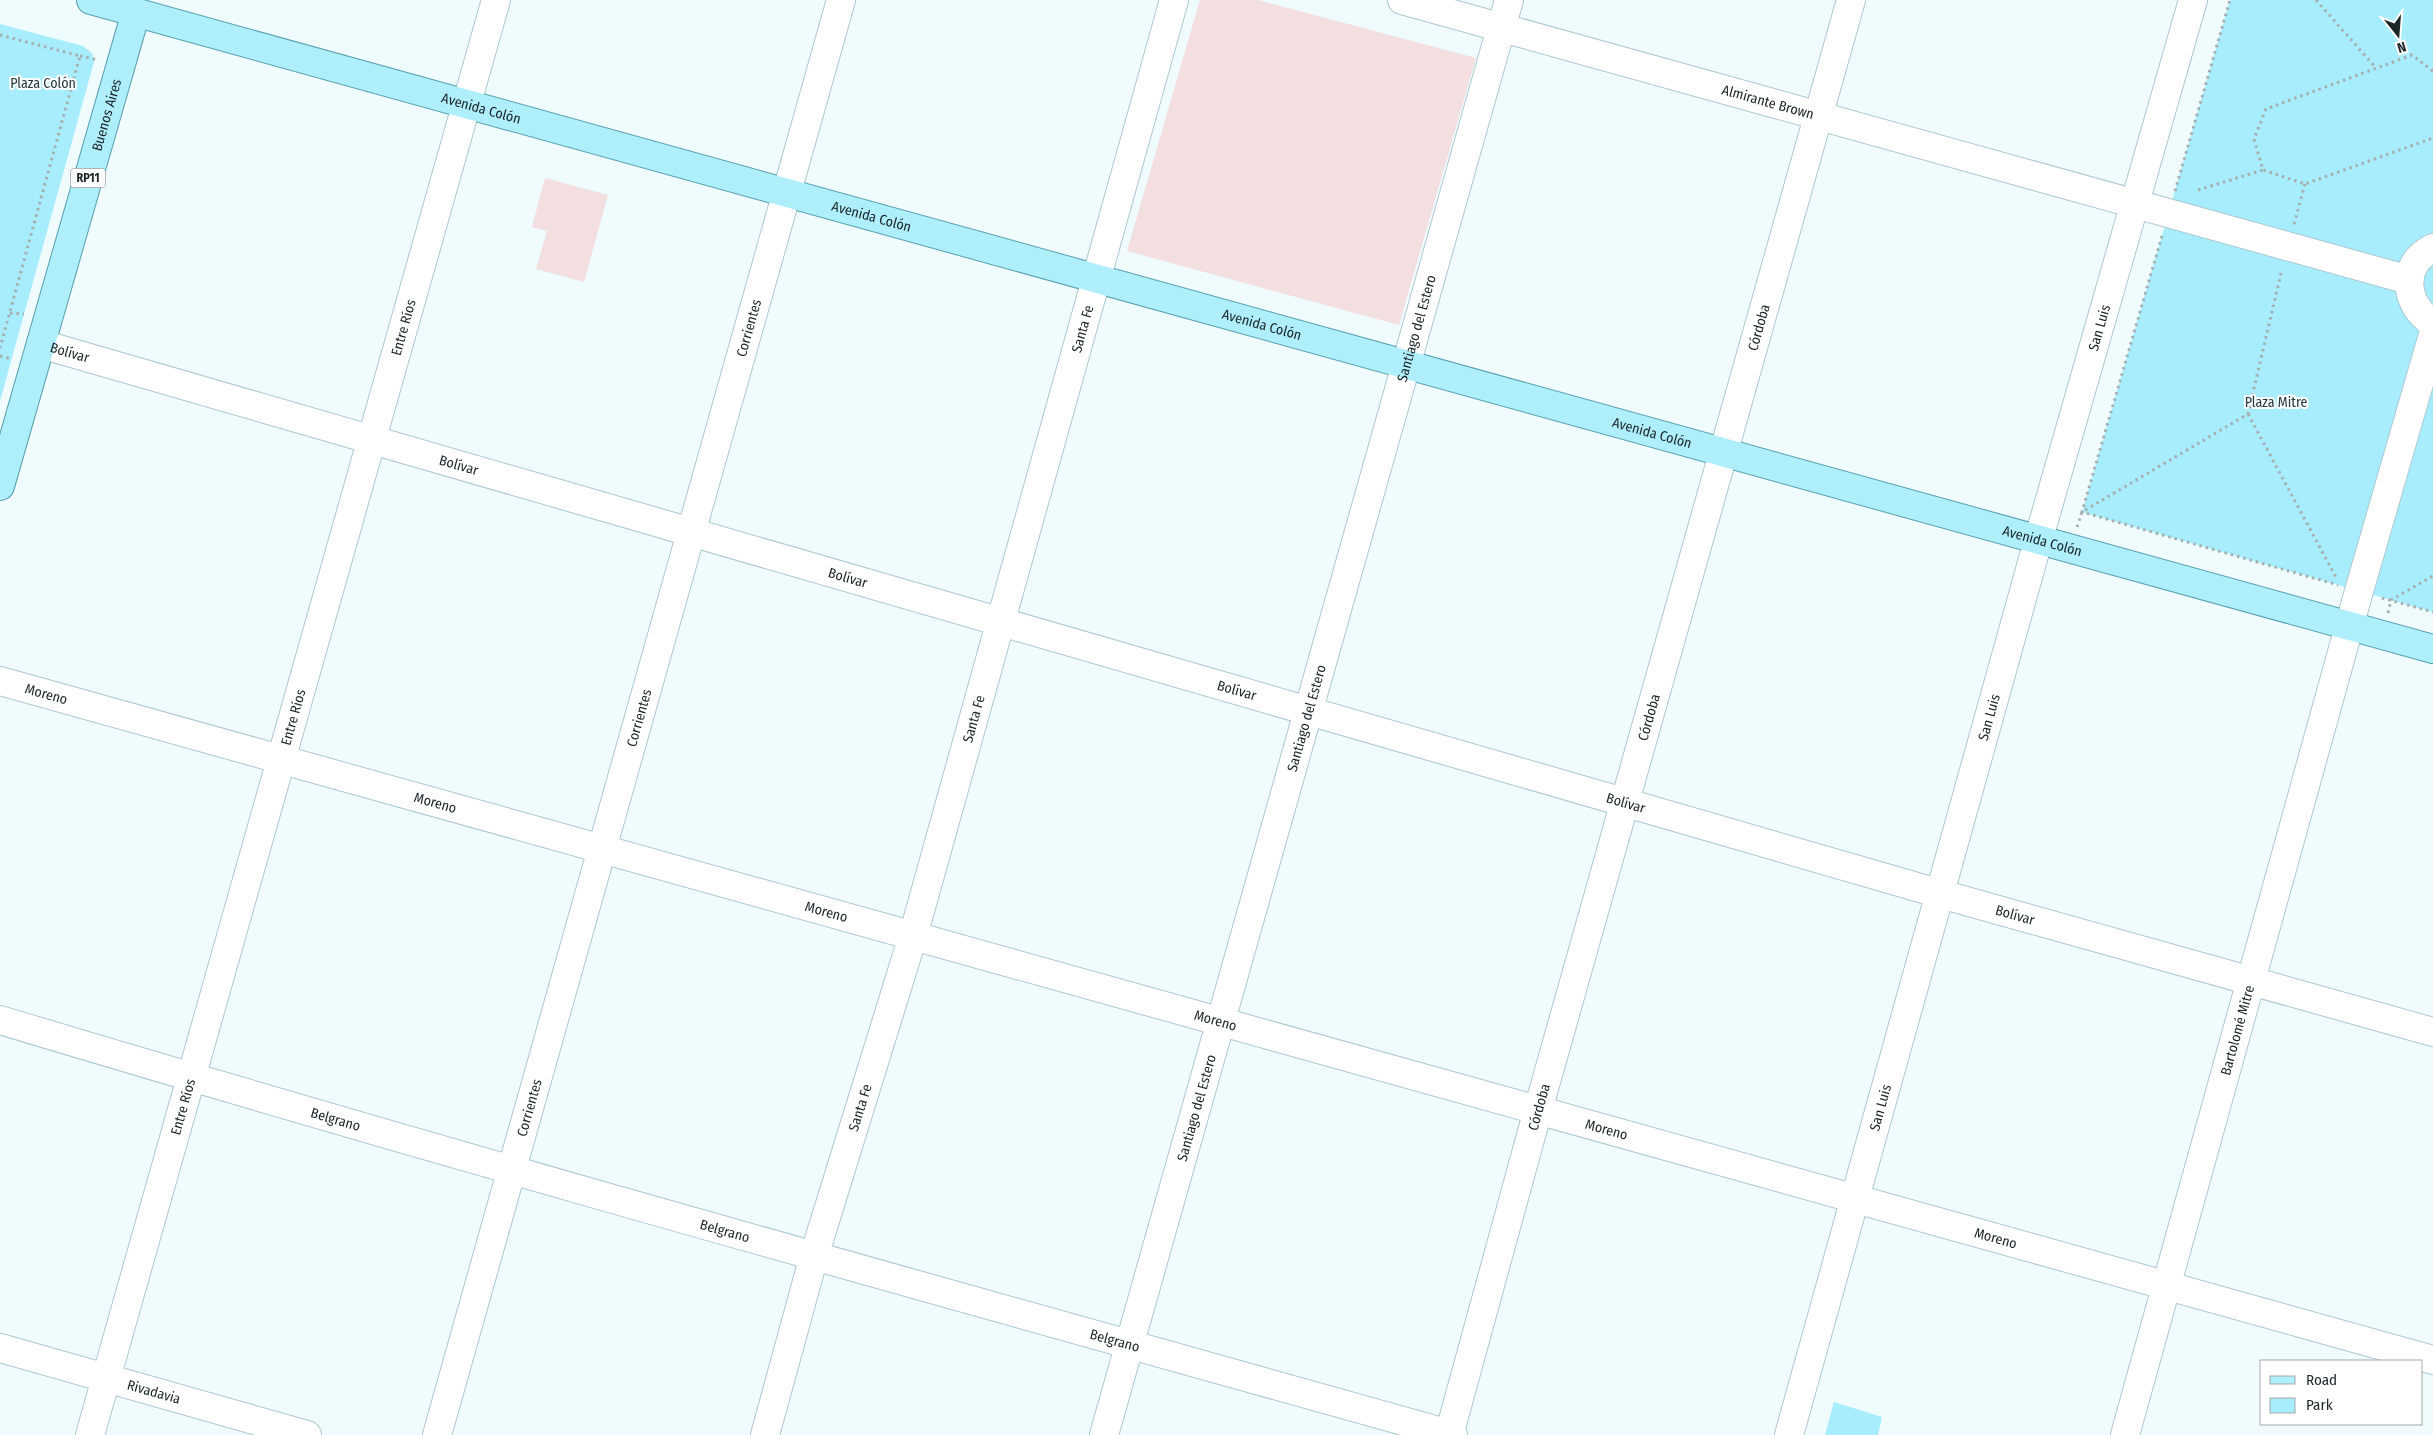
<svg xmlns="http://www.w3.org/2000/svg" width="2433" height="1435" viewBox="0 0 2433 1435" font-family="'Fira Sans Condensed',sans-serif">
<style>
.green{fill:#a7edfd}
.building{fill:#f3dee0}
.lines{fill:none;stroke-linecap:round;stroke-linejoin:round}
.minor-casing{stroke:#acc9d0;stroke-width:30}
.major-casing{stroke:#59a0b0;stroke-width:30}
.path{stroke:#a4afb1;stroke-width:3;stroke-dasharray:2.5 4;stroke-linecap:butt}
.minor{stroke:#fff;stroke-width:28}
.major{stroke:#afeefb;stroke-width:28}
.labels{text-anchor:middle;stroke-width:4;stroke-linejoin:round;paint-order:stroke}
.shield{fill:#fff;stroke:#5f6768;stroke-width:1}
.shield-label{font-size:12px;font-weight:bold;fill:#1b2628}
.park-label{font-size:14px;fill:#22383e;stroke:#fff}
.street-label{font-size:14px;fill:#1b2628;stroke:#fff}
</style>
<rect width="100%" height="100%" fill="#effbfd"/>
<g class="green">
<polygon points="2230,0 2433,0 2433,612 2082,512"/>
<polygon points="0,24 83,46 92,53 94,62 0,401"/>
<polygon points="1834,1402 1882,1417 1878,1435 1825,1435"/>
</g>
<g class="building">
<polygon points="1200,0 1258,0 1476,58 1399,325 1127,251"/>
<polygon points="545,178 608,195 584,282 536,269 547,231 532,227"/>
</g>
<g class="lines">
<g class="minor-casing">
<g id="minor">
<path id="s1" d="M1402 0 2409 280"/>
<path d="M2433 248C2399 264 2404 305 2433 323"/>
<path id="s2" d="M41 344 1941 894 2433 1032"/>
<path id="s3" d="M0 681 2433 1360"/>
<path id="s4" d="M0 1020C482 1165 968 1299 1453 1435"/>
<path id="s5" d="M0 1348 307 1435"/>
<path id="s6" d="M90 1435 496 0"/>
<path id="s7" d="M437 1435 841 0"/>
<path id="s8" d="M765 1435 814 1256 913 936 1174 0"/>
<path id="s9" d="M1104 1435 1509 0"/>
<path id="s10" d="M1449 1435 1538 1110 1851 0"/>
<path id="s11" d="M1789 1435 2038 541 2193 0"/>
<path id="s12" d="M2125 1435 2359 591 2433 335"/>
</g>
</g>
<g class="major-casing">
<g id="major">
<path id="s13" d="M91 0 2433 649"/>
<path id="s14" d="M0 486 136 12"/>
</g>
</g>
<g class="path">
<polyline points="2316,0 2376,68"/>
<polyline points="0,35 80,56 0,348"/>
<polyline points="80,56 99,60"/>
<polyline points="2433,71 2412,55 2266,109 2254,139 2263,170 2305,184 2433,138"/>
<polyline points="2198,190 2263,170"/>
<polyline points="2175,191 2230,0"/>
<polyline points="2294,224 2305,184"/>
<polyline points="2162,236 2082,512 2338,585"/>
<polyline points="10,313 24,314"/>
<polyline points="0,356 12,359"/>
<polyline points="2248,414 2337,579"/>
<polyline points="2077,527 2082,512 2248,414 2282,269"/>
<polyline points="2382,598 2433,612"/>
<polyline points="2388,613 2391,600 2433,576"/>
</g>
<use href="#minor" class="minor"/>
<use href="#major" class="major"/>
</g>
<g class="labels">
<rect class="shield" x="70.5" y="168.5" width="35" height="19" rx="4"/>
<g class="shield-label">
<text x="88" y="182">RP11</text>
</g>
<g class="park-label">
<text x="43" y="88">Plaza Colón</text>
<text x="2276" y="407">Plaza Mitre</text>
</g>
<g class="street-label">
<text dy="5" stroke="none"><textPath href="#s1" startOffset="380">Almirante Brown</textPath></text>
<text dy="5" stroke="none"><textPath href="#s13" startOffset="405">Avenida Colón</textPath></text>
<text dy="5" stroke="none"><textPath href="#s14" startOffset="386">Buenos Aires</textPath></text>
<text dy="5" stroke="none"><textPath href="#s13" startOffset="810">Avenida Colón</textPath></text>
<text dy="5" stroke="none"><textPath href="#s13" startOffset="1215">Avenida Colón</textPath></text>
<text dy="5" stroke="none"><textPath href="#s11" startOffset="1150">San Luis</textPath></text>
<text dy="5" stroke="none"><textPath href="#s6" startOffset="1151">Entre Ríos</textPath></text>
<text dy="5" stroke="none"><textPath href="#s7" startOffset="1150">Corrientes</textPath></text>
<text dy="5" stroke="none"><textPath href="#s8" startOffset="1151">Santa Fe</textPath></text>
<text dy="5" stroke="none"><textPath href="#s9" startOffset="1150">Santiago del Estero</textPath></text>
<text dy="5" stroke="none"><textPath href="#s10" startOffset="1150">Córdoba</textPath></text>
<text dy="5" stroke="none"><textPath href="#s2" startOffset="30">Bolívar</textPath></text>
<text dy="5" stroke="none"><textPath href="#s13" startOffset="1620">Avenida Colón</textPath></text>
<text dy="5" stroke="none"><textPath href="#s2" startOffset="435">Bolívar</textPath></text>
<text dy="5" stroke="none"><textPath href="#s13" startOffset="2025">Avenida Colón</textPath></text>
<text dy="5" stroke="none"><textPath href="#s2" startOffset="840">Bolívar</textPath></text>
<text dy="5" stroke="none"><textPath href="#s2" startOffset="1245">Bolívar</textPath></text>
<text dy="5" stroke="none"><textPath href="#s3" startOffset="48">Moreno</textPath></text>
<text dy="5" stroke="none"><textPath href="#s9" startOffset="745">Santiago del Estero</textPath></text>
<text dy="5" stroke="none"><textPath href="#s10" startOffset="745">Córdoba</textPath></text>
<text dy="5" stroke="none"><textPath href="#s11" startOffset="745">San Luis</textPath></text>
<text dy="5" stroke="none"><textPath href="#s6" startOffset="746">Entre Ríos</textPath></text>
<text dy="5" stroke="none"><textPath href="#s7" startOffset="745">Corrientes</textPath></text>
<text dy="5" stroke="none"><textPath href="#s8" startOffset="746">Santa Fe</textPath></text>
<text dy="5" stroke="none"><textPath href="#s3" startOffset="452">Moreno</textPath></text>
<text dy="5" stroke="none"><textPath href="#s2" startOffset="1650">Bolívar</textPath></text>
<text dy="5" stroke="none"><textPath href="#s3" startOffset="858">Moreno</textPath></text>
<text dy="5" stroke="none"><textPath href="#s2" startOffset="2055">Bolívar</textPath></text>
<text dy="5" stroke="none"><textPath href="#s3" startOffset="1262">Moreno</textPath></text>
<text dy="5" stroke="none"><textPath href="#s12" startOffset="420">Bartolomé Mitre</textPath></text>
<text dy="5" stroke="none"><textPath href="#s6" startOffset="341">Entre Ríos</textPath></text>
<text dy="5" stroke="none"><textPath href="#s8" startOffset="341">Santa Fe</textPath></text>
<text dy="5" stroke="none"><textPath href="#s9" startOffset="340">Santiago del Estero</textPath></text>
<text dy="5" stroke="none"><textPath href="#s10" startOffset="340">Córdoba</textPath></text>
<text dy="5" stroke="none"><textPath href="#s11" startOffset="340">San Luis</textPath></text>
<text dy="5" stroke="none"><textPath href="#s7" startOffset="340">Corrientes</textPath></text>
<text dy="5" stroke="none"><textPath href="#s4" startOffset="350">Belgrano</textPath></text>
<text dy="5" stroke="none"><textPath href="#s3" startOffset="1668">Moreno</textPath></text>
<text dy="5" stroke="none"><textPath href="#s4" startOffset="755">Belgrano</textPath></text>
<text dy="5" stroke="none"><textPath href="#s3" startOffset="2072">Moreno</textPath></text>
<text dy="5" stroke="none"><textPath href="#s4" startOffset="1160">Belgrano</textPath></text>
<text dy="5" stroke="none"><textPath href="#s5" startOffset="160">Rivadavia</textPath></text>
</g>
</g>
<rect x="2260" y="1360" width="162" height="65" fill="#ffffff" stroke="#a4a8a9"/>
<rect x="2270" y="1376" width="25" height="8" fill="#afeefb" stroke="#a4a8a9"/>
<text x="2306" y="1385" font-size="15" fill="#1b2628">Road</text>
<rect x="2270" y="1398" width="25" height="15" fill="#a7edfd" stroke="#a4a8a9"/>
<text x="2306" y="1410" font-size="15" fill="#1b2628">Park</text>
<g transform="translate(2398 35) rotate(163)" stroke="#ffffff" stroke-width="4" paint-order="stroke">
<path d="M0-4L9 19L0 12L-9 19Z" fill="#1b2628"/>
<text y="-8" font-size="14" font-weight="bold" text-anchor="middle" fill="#1b2628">N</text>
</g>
</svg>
